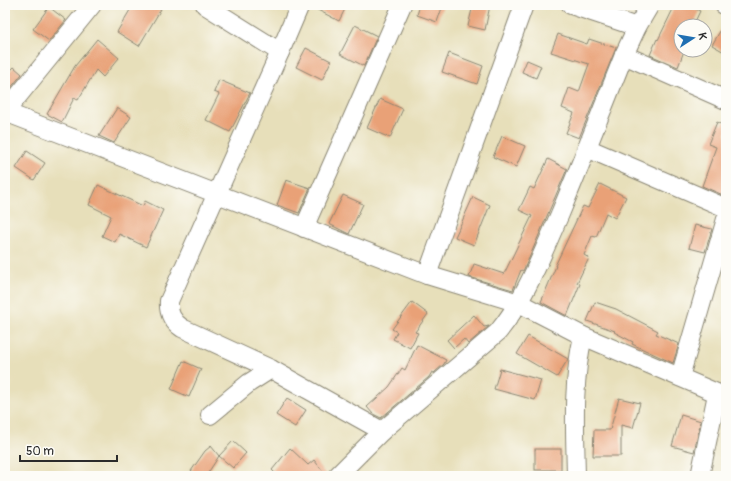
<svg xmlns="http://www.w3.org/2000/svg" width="731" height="481" viewBox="0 0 731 481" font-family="Pangolin,sans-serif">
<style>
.building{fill:#e9a177}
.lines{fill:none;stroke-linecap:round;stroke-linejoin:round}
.minor-casing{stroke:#898572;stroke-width:20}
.minor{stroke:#fff;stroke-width:18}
</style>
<rect width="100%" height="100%" fill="#fdfcf7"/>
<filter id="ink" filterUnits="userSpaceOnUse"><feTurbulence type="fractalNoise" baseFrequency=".025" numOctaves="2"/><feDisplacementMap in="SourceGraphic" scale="8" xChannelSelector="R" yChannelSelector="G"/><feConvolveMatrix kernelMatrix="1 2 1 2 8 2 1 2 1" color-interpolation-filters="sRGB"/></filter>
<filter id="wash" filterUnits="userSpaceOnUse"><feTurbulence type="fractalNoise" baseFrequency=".012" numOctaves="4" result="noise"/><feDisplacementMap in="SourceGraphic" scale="16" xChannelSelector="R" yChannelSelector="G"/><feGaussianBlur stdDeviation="0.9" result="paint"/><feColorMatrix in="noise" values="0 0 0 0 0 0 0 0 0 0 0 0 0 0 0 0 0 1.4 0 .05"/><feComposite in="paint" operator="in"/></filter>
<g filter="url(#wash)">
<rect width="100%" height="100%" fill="#e7dfba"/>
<g id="blocks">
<g class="building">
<polygon points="133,5 155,5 161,9 139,46 117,32"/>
<polygon points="310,5 347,5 339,21 310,6"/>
<polygon points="420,5 443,5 437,22 417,15"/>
<polygon points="473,5 490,5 485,30 468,26"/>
<polygon points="675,5 687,5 700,11 693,26 681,26 681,50 684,51 678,67 650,55 657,39 658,40"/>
<polygon points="49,7 66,20 49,41 33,29"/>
<polygon points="726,21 726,53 712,45"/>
<polygon points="355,25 377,36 364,66 340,54"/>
<polygon points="558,34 587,44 589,39 616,48 579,138 566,133 574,113 562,108 569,88 579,92 589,64 551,52"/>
<polygon points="97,39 119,58 103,77 96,70 78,100 74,98 62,122 47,114 75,66"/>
<polygon points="306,48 331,61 322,80 296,67"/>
<polygon points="449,53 483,66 477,84 442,72"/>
<polygon points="527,60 541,66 536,78 522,72"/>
<polygon points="14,67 22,74 10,89 5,84 5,76"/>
<polygon points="219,80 250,93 230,132 206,120 219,94 214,92"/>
<polygon points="380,99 403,109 390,138 367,128"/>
<polygon points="117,108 131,117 114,143 99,136"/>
<polygon points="717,122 723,125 724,122 726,122 726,185 723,195 702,186 716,147 708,144"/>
<polygon points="502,136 525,146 516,167 493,157"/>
<polygon points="27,151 45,163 34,180 16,168"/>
<polygon points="548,159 567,169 530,256 523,271 521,270 513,290 469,277 474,264 504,274 532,216 519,210 530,187 534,189"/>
<polygon points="286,180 310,188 299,213 277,205"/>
<polygon points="600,184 626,197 615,218 606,213 596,237 592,236 584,255 589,258 577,283 580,284 567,316 541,302 556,266 555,266 583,206 588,208"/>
<polygon points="98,185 143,206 145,201 163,210 146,247 119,234 115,242 102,236 111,216 89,205"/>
<polygon points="343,195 363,204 349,234 329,224"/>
<polygon points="473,197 490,205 474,245 455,237"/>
<polygon points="695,225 712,229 705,252 689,248"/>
<polygon points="412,302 428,314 415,332 418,333 410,348 393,339 397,332 392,329"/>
<polygon points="595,302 616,309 658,331 656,334 679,344 673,363 632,344 633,342 614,332 615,331 587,321"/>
<polygon points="474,315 484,327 489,326 468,344 464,339 454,348 447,340"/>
<polygon points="528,336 568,359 557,377 517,354"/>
<polygon points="417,345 446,360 444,364 434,373 432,372 429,377 381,418 373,414 367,407 389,387 402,368 405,370"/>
<polygon points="183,361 201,369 189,397 171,389"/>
<polygon points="500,369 541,380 535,400 494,389"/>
<polygon points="287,398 306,410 295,427 276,415"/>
<polygon points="619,398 640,403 633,428 621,425 621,456 593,456 594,430 610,430"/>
<polygon points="681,415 701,421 694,452 672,446"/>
<polygon points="233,441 246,453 233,468 219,456"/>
<polygon points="211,446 219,456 206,476 199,476 191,471 205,451"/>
<polygon points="290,448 308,465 314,460 327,476 278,476 272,470"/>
<rect x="535" y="449" width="26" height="21"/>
</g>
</g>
</g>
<g filter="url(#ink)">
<use href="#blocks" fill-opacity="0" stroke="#898572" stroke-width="1"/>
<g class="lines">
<g class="minor-casing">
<g id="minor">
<polyline points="205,5 280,52"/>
<path d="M300 5 280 52 169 301C168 313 172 321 182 328L271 369 382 431"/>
<polyline points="571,5 637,27"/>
<polyline points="724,5 726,6"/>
<polyline points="624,55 726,100"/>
<polyline points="5,112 427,275 519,303 583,336 726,397"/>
<polyline points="5,112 92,5"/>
<polyline points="587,148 726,208"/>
<polyline points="304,228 402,5"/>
<polyline points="427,275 524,5"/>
<polyline points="680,377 726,219"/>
<polyline points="210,415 249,383 271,369"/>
<path d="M337 476 382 431 498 332C526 298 542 254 560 214 582 161 603 108 624 55L637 27 650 5"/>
<path d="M576 476C575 426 572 385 583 336"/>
<polyline points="700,476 717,394"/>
</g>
</g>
<use href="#minor" class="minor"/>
</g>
</g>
<rect width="731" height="481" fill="none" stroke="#fdfcf7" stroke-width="20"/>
<g transform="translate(693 38) rotate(78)"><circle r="19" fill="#fdfcf7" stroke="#a9a8a5"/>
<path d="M0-3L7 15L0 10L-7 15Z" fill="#1f6fb2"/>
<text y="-6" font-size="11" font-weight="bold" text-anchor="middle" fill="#2b2b2b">K</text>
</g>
<path d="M20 455v6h97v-6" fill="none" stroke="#2b2b2b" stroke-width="2"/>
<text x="26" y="455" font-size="12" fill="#2b2b2b" stroke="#fdfcf7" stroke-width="3" paint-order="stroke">50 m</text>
</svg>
